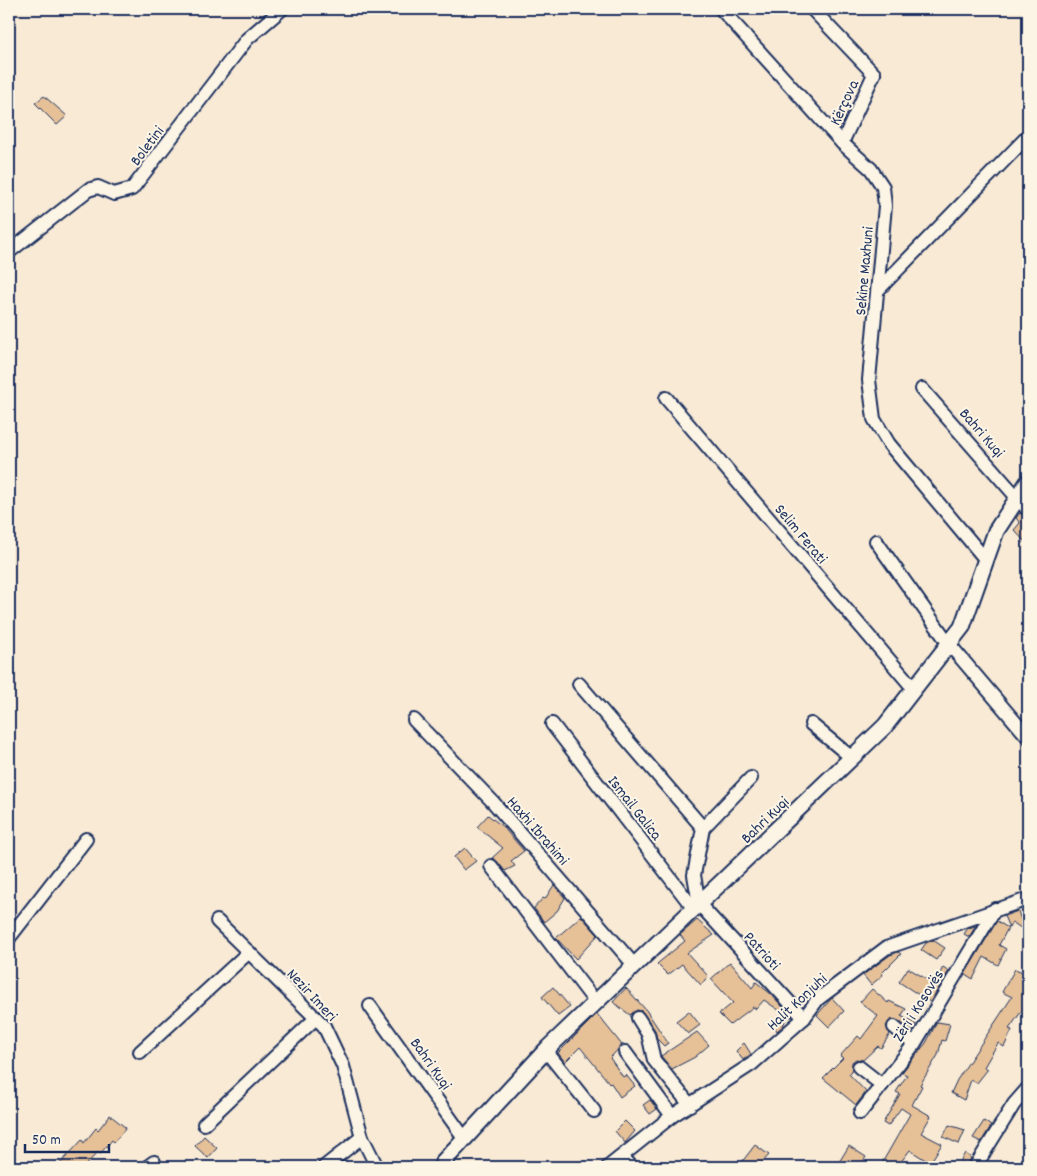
<svg xmlns="http://www.w3.org/2000/svg" width="1037" height="1176" viewBox="0 0 1037 1176" font-family="Dekko,sans-serif">
<style>
.building{fill:#e6c097;stroke:#1b2f5e}
.lines{fill:none;stroke-linecap:round;stroke-linejoin:round}
.minor-casing{stroke:#1b2f5e;stroke-width:16}
.tertiary-casing{stroke:#1b2f5e;stroke-width:19}
.minor{stroke:#fcf5e5;stroke-width:12}
.tertiary{stroke:#fcf5e5;stroke-width:15}
.labels{text-anchor:middle;stroke-width:4;stroke-linejoin:round;paint-order:stroke}
.street-label{font-size:16px;fill:#1b2f5e;stroke:#fcf5e5}
</style>
<rect width="100%" height="100%" fill="#f8ead5"/>
<filter id="ink" filterUnits="userSpaceOnUse"><feTurbulence type="fractalNoise" baseFrequency=".02" numOctaves="2"/><feDisplacementMap in="SourceGraphic" scale="10" xChannelSelector="R" yChannelSelector="G"/><feConvolveMatrix kernelMatrix="1 2 1 2 8 2 1 2 1" color-interpolation-filters="sRGB"/></filter>
<g filter="url(#ink)">
<g class="building">
<polygon points="44,96 67,116 57,125 35,103"/>
<polygon points="1020,513 1028,518 1028,545 1014,530 1020,523 1016,518"/>
<polygon points="488,815 503,827 524,851 511,861 515,866 505,871 497,861 492,858 503,848 477,827"/>
<polygon points="465,848 476,861 464,870 454,857"/>
<polygon points="554,885 565,898 557,911 544,922 534,908 543,898 545,899"/>
<polygon points="1028,909 1028,933 1012,922 1009,928 1004,916 1018,911 1021,920"/>
<polygon points="581,916 598,935 576,959 556,938"/>
<polygon points="697,920 714,935 687,953 708,976 701,985 682,964 668,975 657,964 685,941 680,935"/>
<polygon points="997,921 1008,928 999,945 1006,949 998,965 984,957 973,979 965,974"/>
<polygon points="976,926 969,937 964,934 968,928"/>
<polygon points="933,940 945,948 936,960 921,950 926,943"/>
<polygon points="898,952 901,954 882,973 883,975 871,985 863,975 890,955"/>
<polygon points="730,962 752,988 756,982 771,994 792,1017 787,1016 783,1026 777,1031 772,1023 783,1013 764,1000 756,1009 753,1007 730,1025 719,1014 733,1003 711,979"/>
<polygon points="943,967 949,971 930,1002 899,982 908,968 935,984"/>
<polygon points="1015,969 1028,974 1028,1002 1009,1029 1012,1030 1004,1047 998,1043 984,1067 988,1069 977,1083 971,1080 964,1100 951,1093 957,1080 1012,997 1002,992"/>
<polygon points="553,987 570,1007 558,1016 542,997"/>
<polygon points="626,988 646,1010 668,1043 664,1046 657,1039 655,1030 642,1011 637,1010 630,1015 613,1002"/>
<polygon points="872,989 888,1003 889,1001 906,1009 901,1016 916,1024 911,1031 899,1021 891,1020 886,1026 890,1034 881,1048 878,1046 863,1060 856,1059 852,1062 852,1071 849,1074 866,1092 856,1105 823,1078 843,1058 840,1056 858,1036 861,1039 878,1016 860,1002"/>
<polygon points="832,998 844,1011 829,1027 817,1015"/>
<polygon points="689,1011 700,1025 688,1034 676,1021"/>
<polygon points="597,1014 622,1045 610,1058 623,1077 626,1075 635,1086 620,1097 611,1083 610,1084 580,1047 565,1062 558,1053"/>
<polygon points="937,1022 950,1024 945,1041 942,1040 938,1055 920,1085 922,1086 912,1105 931,1116 921,1133 942,1144 930,1163 910,1150 897,1167 889,1167 882,1163 910,1114 901,1108 888,1126 883,1123 900,1094 896,1092 907,1075 902,1073 903,1071 926,1043"/>
<polygon points="697,1032 709,1045 695,1057 672,1069 661,1056"/>
<polygon points="744,1043 751,1054 743,1060 736,1051"/>
<polygon points="650,1100 657,1109 650,1114 643,1105"/>
<polygon points="110,1115 126,1128 114,1142 112,1140 100,1154 98,1152 84,1167 57,1167 82,1140 84,1143 96,1128 98,1130"/>
<polygon points="625,1121 635,1131 625,1143 615,1131"/>
<polygon points="984,1121 991,1126 981,1142 973,1138"/>
<polygon points="949,1125 965,1130 959,1144 943,1137"/>
<polygon points="204,1136 217,1148 208,1158 195,1146"/>
<polygon points="755,1145 769,1155 758,1167 738,1167"/>
<polygon points="849,1146 866,1157 859,1167 836,1167"/>
<polygon points="965,1153 971,1158 967,1167 957,1167"/>
</g>
<g class="lines">
<g class="minor-casing">
<g id="minor">
<polyline points="721,9 842,143 871,169 883,187 885,206 869,380 874,419 889,444 986,560"/>
<polyline points="812,9 874,74 842,143"/>
<polyline points="9,252 88,190 98,187 114,194 132,189 247,39 282,9"/>
<polyline points="878,290 1028,136"/>
<polyline points="922,389 1028,510"/>
<polyline points="666,398 914,689"/>
<polyline points="876,541 949,644 1028,737"/>
<polyline points="579,684 703,828"/>
<polyline points="414,720 493,802 635,966"/>
<polyline points="552,724 694,909"/>
<polyline points="811,724 852,758"/>
<polyline points="751,778 703,828 694,875 699,904 804,1018"/>
<polyline points="491,866 596,1003"/>
<polyline points="217,921 324,1026 343,1066 362,1137 377,1167"/>
<polyline points="9,938 86,839"/>
<polyline points="370,1006 465,1139"/>
<polyline points="638,1018 648,1034 654,1060 690,1105"/>
<polyline points="894,1027 914,1044"/>
<polyline points="549,1047 550,1056 594,1111"/>
<polyline points="140,1052 249,952"/>
<polyline points="625,1052 672,1116"/>
<polyline points="859,1067 882,1085"/>
<polyline points="860,1113 915,1043 995,909"/>
<polyline points="204,1124 316,1018"/>
<polyline points="622,1157 632,1167"/>
<polyline points="147,1167 154,1162"/>
<polyline points="324,1167 362,1137"/>
<polyline points="608,1167 672,1116 752,1064 804,1018 818,999 886,948 1028,899"/>
<polyline points="975,1167 1014,1104 1028,1088"/>
</g>
</g>
<g class="tertiary-casing">
<polyline id="tertiary" points="442,1167 443,1162 549,1047 885,726 962,627 996,531 1028,482"/>
</g>
<use href="#minor" class="minor"/>
<use href="#tertiary" class="tertiary"/>
</g>
</g>
<g class="labels">
<g class="street-label">
<text transform="translate(843 102) rotate(-65)" y="6">Kërçova</text>
<text transform="translate(146 145) rotate(-53)" y="6">Boletini</text>
<text transform="translate(863 271) rotate(-85)" y="6">Sekine Maxhuni</text>
<text transform="translate(983 432) rotate(49)" y="6">Bahri Kuqi</text>
<text transform="translate(802 533) rotate(50)" y="6">Selim Ferati</text>
<text transform="translate(636 807) rotate(52)" y="6">Ismail Galica</text>
<text transform="translate(764 819) rotate(-44)" y="6">Bahri Kuqi</text>
<text transform="translate(539 830) rotate(49)" y="6">Haxhi Ibrahimi</text>
<text transform="translate(763 950) rotate(48)" y="6">Patrioti</text>
<text transform="translate(313 994) rotate(47)" y="6">Nezir Imeri</text>
<text transform="translate(796 1001) rotate(-43)" y="6">Halit Konjuhi</text>
<text transform="translate(917 1005) rotate(-58)" y="6">Zëri i Kosovës</text>
<text transform="translate(432 1063) rotate(55)" y="6">Bahri Kuqi</text>
</g>
</g>
<rect width="1037" height="1176" fill="none" stroke="#fcf5e5" stroke-width="30"/>
<rect x="15" y="15" width="1007" height="1146" fill="none" stroke="#1b2f5e" stroke-width="2" filter="url(#ink)"/>
<path d="M25 1144v8h84v-8" fill="none" stroke="#1b2f5e" stroke-width="2.5"/>
<text x="32" y="1144" font-size="15" fill="#1b2f5e" stroke="#fcf5e5" stroke-width="4" paint-order="stroke">50 m</text>
</svg>
